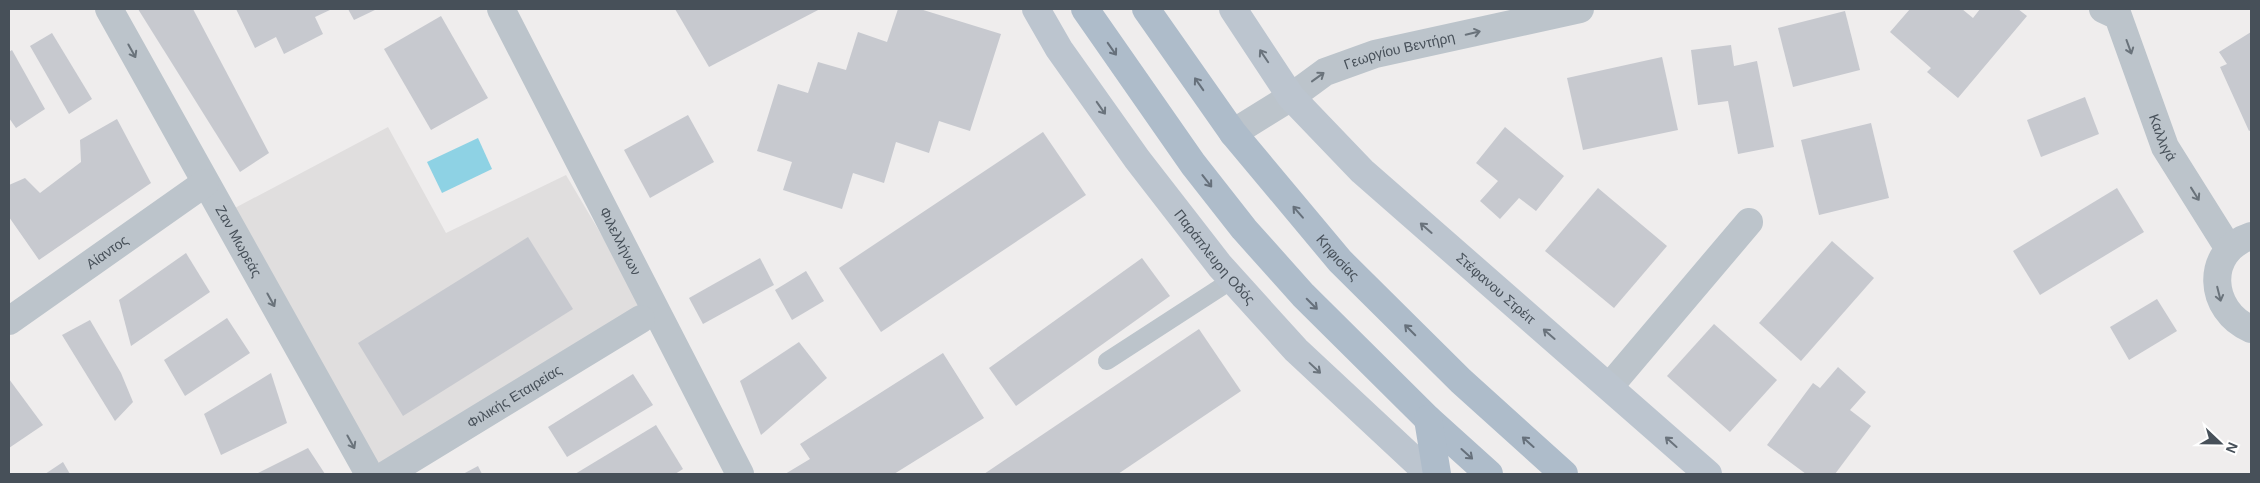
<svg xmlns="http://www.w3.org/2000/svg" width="2260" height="483" viewBox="0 0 2260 483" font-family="Arial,sans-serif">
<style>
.education{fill:#e0dede}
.water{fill:#8ed2e4}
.building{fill:#c7c9cf}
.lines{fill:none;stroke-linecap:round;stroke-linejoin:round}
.lane{stroke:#bcc4cb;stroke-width:18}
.street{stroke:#bcc4cb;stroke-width:28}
.secondary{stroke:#bcc5cf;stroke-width:28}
.primary{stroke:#aebcca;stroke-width:28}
.oneway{stroke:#6a737b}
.oneway2{stroke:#66707b}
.oneway3{stroke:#6a737c}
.labels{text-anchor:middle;stroke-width:5;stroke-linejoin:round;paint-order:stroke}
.street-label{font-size:14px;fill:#475059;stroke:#fff}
</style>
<rect width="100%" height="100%" fill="#efeded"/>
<polygon class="education" points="388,127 446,233 566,175 643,305 380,467 233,209"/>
<polygon class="water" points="478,138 492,169 442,193 427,162"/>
<g class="building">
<polygon points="138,9 193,9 269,153 240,172"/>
<polygon points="236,9 332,9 315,17 323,34 284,54 276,37 255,48"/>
<polygon points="348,9 377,9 354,20"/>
<polygon points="675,9 820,9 709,67"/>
<polygon points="898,9 920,9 1001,34 970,131 939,121 929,153 896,142 884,183 853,173 842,209 783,190 792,162 757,151 778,84 808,93 818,62 846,70 858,32 887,42"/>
<polygon points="1910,9 1962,9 1973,18 1980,9 2018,9 2027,16 1958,98 1927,72 1931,68 1890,32"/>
<polygon points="1845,11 1860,70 1793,87 1778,28"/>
<polygon points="441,16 488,98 431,130 384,49"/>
<polygon points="2251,32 2251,130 2249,131 2220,67 2227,64 2219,52"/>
<polygon points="52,33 92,99 69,114 30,46"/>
<polygon points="1731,45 1734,66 1757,61 1774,147 1738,154 1728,101 1698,105 1691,50"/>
<polygon points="12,50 45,109 16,128 9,118 9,52"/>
<polygon points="1662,57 1678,130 1583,150 1567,78"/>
<polygon points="2085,97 2099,134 2041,157 2027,120"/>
<polygon points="688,115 714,162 650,198 624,150"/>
<polygon points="117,119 151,183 39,260 9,217 9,185 25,178 40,193 81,162 80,140"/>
<polygon points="1871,123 1889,198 1819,215 1801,140"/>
<polygon points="1505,127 1564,176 1536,211 1519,198 1500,219 1480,201 1498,181 1476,163"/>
<polygon points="1043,132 1086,195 881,332 839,268"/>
<polygon points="1598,188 1667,246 1614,308 1545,251"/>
<polygon points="2117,188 2144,232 2040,295 2013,251"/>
<polygon points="528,237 573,309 403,416 358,343"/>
<polygon points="1832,241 1874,278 1801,361 1759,323"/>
<polygon points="186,253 210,292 131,346 119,300"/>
<polygon points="760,258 774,285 703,324 689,298"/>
<polygon points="1142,258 1170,296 1016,406 989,368"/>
<polygon points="806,271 824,301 792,320 775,290"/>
<polygon points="2157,299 2177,331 2129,360 2110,327"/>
<polygon points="227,318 250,353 185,396 164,360"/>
<polygon points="90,320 121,373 133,402 115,421 62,335"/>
<polygon points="1714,324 1777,380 1730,432 1667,376"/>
<polygon points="1199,329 1241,391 1118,474 984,474"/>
<polygon points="799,342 827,378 761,435 740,381"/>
<polygon points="943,353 984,418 894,474 785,474 810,459 800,444"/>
<polygon points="1838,367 1866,392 1850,410 1871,426 1835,474 1806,474 1767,445 1813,383 1820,388"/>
<polygon points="271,373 287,423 221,455 204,414"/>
<polygon points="633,374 653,405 567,457 548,427"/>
<polygon points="9,379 43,425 9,448"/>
<polygon points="656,425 683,469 675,474 575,474"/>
<polygon points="308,448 325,474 256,474"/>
<polygon points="63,462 70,474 45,474"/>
<polygon points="478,466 482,474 463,474"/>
</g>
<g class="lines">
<polyline class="lane" points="1107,361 1232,280"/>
<g class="street">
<path id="s1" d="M109 9 369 474"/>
<path id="s2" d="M501 9 740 474"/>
<path id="s3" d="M2103 9 2118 16 2165 147 2229 249"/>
<path id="s4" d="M1233 133 1291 97 1325 72 1375 54 1580 9"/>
<path d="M2251 236C2204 251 2208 311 2251 329"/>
<path id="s5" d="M9 321 205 183"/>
<polyline points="1610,386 1749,222"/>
<path id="s6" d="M387 474 641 319"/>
</g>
<g class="secondary">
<path id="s7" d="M1036 9 1059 49 1137 159 1220 266 1296 350 1429 474"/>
<path id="s8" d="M1233 9 1291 97 1362 171 1708 474"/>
</g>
<g class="primary">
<polyline points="1085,9 1193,164 1244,229 1303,295 1428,419 1489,474"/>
<path id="s9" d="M1146 9 1233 133 1340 261 1461 381 1564 474"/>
<polyline points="1428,419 1437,474"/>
</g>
</g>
<defs><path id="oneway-shaft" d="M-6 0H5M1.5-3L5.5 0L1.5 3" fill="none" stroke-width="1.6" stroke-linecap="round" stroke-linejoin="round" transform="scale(1.25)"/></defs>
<g class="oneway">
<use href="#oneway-shaft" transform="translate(1473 33) rotate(-13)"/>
<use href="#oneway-shaft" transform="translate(2129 47) rotate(70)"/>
<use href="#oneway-shaft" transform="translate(132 51) rotate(61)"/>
<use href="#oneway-shaft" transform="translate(1318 77) rotate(-36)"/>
<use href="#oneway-shaft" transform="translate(2195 194) rotate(58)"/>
<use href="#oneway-shaft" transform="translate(2219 294) rotate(76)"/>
<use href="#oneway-shaft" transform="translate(271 300) rotate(61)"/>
<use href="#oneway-shaft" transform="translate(351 442) rotate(61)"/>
</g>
<g class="oneway2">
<use href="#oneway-shaft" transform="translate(1112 49) rotate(55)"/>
<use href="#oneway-shaft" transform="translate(1199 84) rotate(-125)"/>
<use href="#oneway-shaft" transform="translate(1207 181) rotate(52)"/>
<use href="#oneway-shaft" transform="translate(1298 212) rotate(-131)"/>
<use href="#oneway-shaft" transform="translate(1312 304) rotate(45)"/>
<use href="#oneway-shaft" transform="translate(1410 330) rotate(-135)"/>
<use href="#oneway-shaft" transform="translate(1528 442) rotate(-138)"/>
<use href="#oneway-shaft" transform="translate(1467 454) rotate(42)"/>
</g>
<g class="oneway3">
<use href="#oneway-shaft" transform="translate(1264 56) rotate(-124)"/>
<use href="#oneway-shaft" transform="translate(1101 108) rotate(55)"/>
<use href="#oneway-shaft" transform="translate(1426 228) rotate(-139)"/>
<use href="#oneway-shaft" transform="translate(1549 334) rotate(-139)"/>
<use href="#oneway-shaft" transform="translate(1315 368) rotate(43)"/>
<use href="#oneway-shaft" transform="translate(1671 442) rotate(-138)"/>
</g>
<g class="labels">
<g class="street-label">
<text dy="5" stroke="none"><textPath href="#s4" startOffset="188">Γεωργίου Βεντήρη</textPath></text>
<text dy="5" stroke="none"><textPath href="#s3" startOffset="146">Καλλιγά</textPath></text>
<text dy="5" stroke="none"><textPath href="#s1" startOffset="266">Ζαν Μωρεάς</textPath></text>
<text dy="5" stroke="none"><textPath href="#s2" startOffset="261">Φιλελλήνων</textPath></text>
<text dy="5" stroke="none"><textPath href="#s5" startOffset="120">Αίαντος</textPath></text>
<text dy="5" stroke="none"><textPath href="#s7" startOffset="306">Παράπλευρη Οδός</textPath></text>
<text dy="5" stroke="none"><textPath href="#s9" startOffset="314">Κηφισίας</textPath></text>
<text dy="5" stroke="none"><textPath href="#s8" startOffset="386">Στέφανου Στρέιτ</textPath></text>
<text dy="5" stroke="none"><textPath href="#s6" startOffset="149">Φιλικής Εταιρείας</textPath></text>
</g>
</g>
<rect width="2260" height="483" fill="none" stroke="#475059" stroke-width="20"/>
<g transform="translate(2220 443) rotate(112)" stroke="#ffffff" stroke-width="4" paint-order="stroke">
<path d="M0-4L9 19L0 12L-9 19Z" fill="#475059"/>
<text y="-8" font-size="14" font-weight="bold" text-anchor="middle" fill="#475059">N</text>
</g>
</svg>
